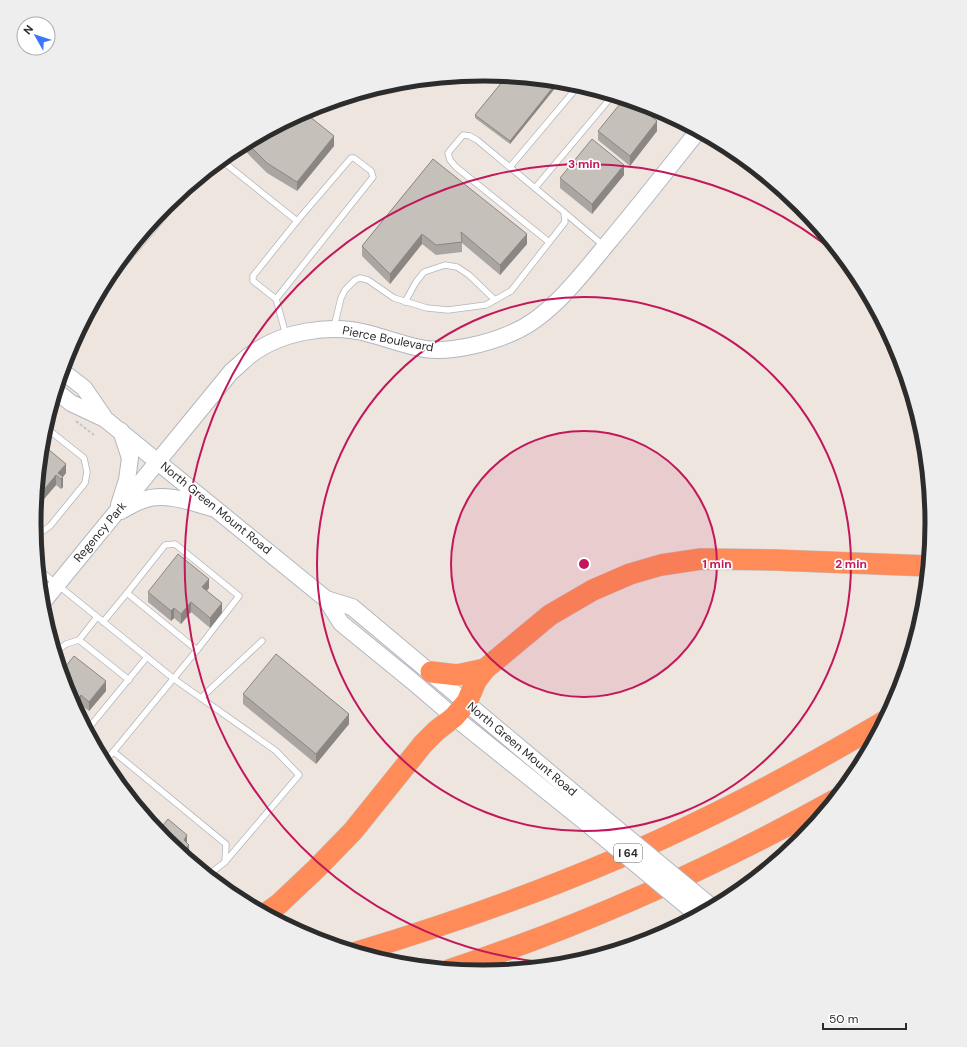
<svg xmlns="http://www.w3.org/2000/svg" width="967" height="1047" viewBox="0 0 967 1047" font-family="'DM Sans',sans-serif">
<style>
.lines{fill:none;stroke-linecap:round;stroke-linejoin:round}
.lane-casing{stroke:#b2b6c0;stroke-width:7}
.secondary-casing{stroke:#b2b6c0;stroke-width:18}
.highway-casing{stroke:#c4c4c4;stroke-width:22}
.path{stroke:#c4c4c4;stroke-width:2;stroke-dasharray:3 2;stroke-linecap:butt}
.lane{stroke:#fff;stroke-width:5.5}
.secondary{stroke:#fff;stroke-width:16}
.highway{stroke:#ff8c58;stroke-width:21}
.secondary-bridge-casing{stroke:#b2b6c0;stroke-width:18;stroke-linecap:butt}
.secondary-bridge{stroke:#fff;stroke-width:16}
.wall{fill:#aaa5a0}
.shaded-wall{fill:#8b8682}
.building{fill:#c6c0ba;stroke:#8b8682}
.ring{fill:none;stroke:#c2185b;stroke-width:2}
.labels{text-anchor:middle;stroke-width:3.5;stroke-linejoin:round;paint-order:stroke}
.shield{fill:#fff;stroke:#6b6b6b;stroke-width:1}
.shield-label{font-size:11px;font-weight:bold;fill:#2c2c2c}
.street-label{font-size:12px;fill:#2c2c2c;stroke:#fff}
.rim{fill:none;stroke:#2c2c2c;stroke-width:5}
.centre{fill:#c2185b;stroke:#fff;stroke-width:2}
.ring-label{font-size:12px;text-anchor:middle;font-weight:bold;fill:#c2185b;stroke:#fff;stroke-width:3.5;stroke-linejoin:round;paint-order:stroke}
</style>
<rect width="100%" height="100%" fill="#eee5de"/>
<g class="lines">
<g class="lane-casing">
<g id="lane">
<polyline points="221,160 297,221 253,276 253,281 276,299 286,335"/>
<polyline points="510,167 579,85"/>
<polyline points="535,188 613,95"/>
<polyline points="564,212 604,246"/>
<polyline points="100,292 187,189"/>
<polyline points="276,299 373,177 371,171 354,158 351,158 297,221"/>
<polyline points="405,302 416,282 424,272 445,265 457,267 469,275 495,300"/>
<polyline points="334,327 341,298 345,290 355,280 360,278 368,280 394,298 427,308 448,310 486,305 511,291 565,222 564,212 477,140 470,136 463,135 448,153 450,160 456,167 549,242"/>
<polyline points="34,526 43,531 50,526 85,483 87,472 84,458 45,427"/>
<polyline points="38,569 174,679 276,751 299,775 225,862"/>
<polyline points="127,593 165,545 175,544 239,596 197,650"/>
<polyline points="103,622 127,593 197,650 104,763"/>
<polyline points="79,640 129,680"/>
<polyline points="55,652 66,644 79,640 97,617"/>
<polyline points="202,697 262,641"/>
<polyline points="87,730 147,657"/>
<polyline points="114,752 226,844 225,862 207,876"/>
</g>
</g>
<g class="secondary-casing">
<g id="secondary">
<polyline points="62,371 84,388 104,417"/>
<polyline points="56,391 71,403 105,419 326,599 341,623 412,681 454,717 590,826"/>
<polyline points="119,505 127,480 130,458 121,431"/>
<path d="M121 511C128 507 136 502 143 500 165 492 191 502 212 508"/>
<polyline points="326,599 352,607 599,814"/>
<path d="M42 603 231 372C237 367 243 361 249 356 281 331 331 323 370 334 389 339 406 346 425 349 451 353 490 343 514 332 551 316 582 274 607 244 638 207 668 169 698 131"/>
</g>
</g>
<g class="highway-casing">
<g id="highway">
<polyline points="431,672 457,675 485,669"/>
<polyline points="265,914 279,904 317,868 353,831 423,744 436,731 454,717 467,702 476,681 485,669 550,615 593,590 630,574 661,565 701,559 775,560 929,566"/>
<path d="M357 952C480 915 602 870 718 812 775 784 830 753 885 721"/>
<path d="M449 970C582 926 712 868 835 800"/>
</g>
</g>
<polyline class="path" points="76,421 94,435"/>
<use href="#lane" class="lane"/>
<use href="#secondary" class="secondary"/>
<use href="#highway" class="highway"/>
<g class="secondary-bridge-casing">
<g id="secondary-bridge">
<polyline points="599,814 713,908"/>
<polyline points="590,826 699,916"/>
</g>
</g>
<use href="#secondary-bridge" class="secondary-bridge"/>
</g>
<g class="wall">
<polygon points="507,76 560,82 510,144 475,118 475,115"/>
<polygon points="304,112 334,146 297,191 267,173 251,157 241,146"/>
<polygon points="598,131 657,131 630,166 598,140"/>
<polygon points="433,159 527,244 500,275 462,243 462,252 436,255 422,244 390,284 362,256 362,246"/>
<polygon points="624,175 592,214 560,188 560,178"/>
<polygon points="42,444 66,473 63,477 63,487 61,489 56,485 38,506 36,505"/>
<polygon points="209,588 206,591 222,613 210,628 191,612 181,624 174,618 171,621 148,602 148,592"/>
<polygon points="106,691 89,711 81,705 77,711 68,695"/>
<polygon points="243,694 349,724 316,764 243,704"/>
</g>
<g class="shaded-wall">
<polygon points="558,81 560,82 510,144 510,141"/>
<polygon points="657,121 657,131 630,166 630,156"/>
<polygon points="334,136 334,146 297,191 297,182"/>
<polygon points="624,165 624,175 592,214 592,204"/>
<polygon points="422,234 422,244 390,284 390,274"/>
<polygon points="527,234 527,244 500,275 500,265"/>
<polygon points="66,464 66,473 61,479 58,473"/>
<polygon points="56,475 56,485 38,506 38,497"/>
<polygon points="63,477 63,487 61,489 61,479"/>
<polygon points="209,579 209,588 202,597 202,587"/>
<polygon points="191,602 191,612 181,624 181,614"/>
<polygon points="222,603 222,613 210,628 210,618"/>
<polygon points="174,608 174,618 171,621 171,611"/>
<polygon points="106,681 106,691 89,711 89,702"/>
<polygon points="81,695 81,705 77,711 73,705"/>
<polygon points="349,714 349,724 316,764 316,754"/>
<polygon points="187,835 187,845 184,840"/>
<polygon points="189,845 189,855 186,858 181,854"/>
</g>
<g class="building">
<polygon points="507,76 558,81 510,141 475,115"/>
<polygon points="624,99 632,101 657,121 630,156 598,131"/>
<polygon points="304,112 334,136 297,182 267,163 247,143"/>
<polygon points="592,139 624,165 592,204 560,178"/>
<polygon points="433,159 527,234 500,265 461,232 462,242 436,245 422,234 390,274 362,246"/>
<polygon points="42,444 66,464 58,473 63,477 61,479 56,475 38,497 37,496"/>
<polygon points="178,554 209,579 202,587 222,603 210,618 191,602 181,614 174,608 171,611 148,592"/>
<polygon points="276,654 349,714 316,754 243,694"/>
<polygon points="74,656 106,681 89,702 81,695 73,705 68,695 61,672"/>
<polygon points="145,816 160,829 168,819 187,835 184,840 189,845 181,854 166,841"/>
</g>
<circle cx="584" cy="564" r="133" fill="#c2185b" fill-opacity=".12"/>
<g class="ring">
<circle cx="584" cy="564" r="133"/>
<circle cx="584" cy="564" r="267"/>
<path d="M570 964A400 400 0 1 1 849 264"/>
</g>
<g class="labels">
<rect class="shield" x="614" y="844" width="28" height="18" rx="3"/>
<g class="shield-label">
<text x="628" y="857">I 64</text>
</g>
<g class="street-label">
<text transform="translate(388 339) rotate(11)" y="4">Pierce Boulevard</text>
<text transform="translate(216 508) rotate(39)" y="4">North Green Mount Road</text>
<text transform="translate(100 532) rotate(-50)" y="4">Regency Park</text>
<text transform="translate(522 749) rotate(40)" y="4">North Green Mount Road</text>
</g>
</g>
<path d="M0 0H967V1047H0ZM41 523a442 442 0 1 1 884 0a442 442 0 1 1-884 0Z" fill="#eee" fill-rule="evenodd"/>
<path class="rim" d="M41 523a442 442 0 1 1 884 0a442 442 0 1 1-884 0Z"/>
<circle cx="584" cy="564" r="6" class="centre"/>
<g class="ring-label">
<text x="584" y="168">3 min</text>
<text x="717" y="568">1 min</text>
<text x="851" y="568">2 min</text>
</g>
<g transform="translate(36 36) rotate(309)"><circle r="19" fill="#ffffff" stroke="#ababab"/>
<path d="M0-3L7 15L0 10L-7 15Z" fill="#3b77fe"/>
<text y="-6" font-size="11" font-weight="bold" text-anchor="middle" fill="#2c2c2c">N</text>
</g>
<path d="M823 1023v6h83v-6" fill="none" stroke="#2c2c2c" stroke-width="2"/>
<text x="829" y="1023" font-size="12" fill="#2c2c2c" stroke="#ffffff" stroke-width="3" paint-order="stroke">50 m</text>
</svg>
